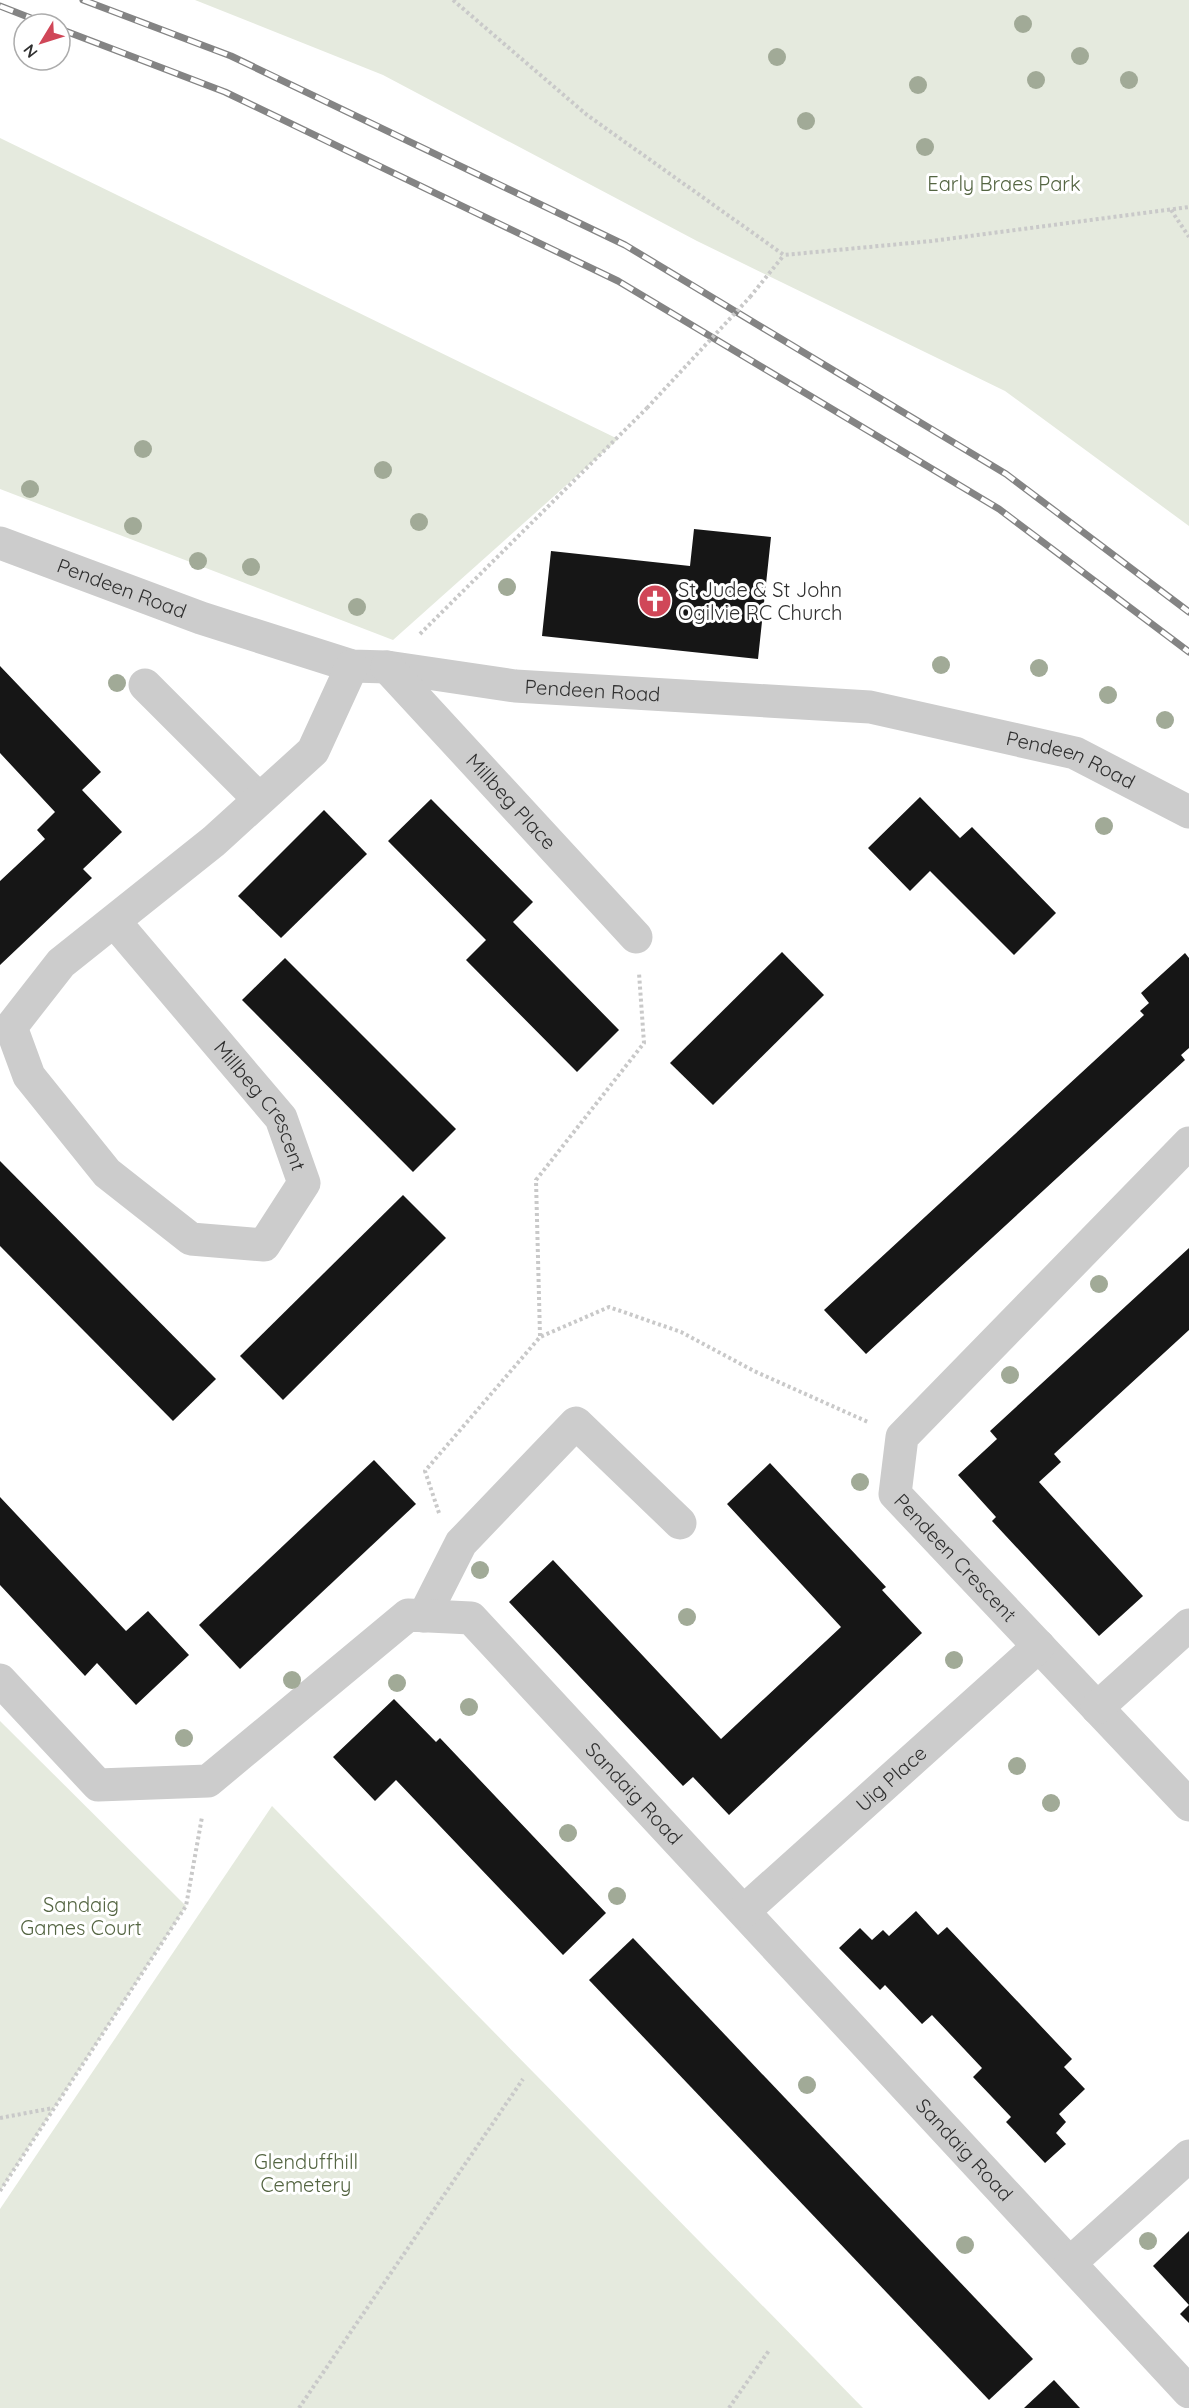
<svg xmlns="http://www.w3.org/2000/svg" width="1189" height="2408" viewBox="0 0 1189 2408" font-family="Quicksand,sans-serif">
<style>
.green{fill:#e5eade}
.building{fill:#161616}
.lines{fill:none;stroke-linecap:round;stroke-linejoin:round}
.path{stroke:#c9c9c9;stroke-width:4;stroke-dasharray:3 3;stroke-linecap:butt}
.minor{stroke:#ccc;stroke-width:33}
.rail-casing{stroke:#848484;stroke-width:7}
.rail{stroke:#fff;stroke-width:4.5;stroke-dasharray:14;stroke-linecap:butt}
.path-bridge{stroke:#c9c9c9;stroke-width:4;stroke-dasharray:3 3;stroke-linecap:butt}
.tree{fill:#a1aa97}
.labels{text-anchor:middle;stroke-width:6;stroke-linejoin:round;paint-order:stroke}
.park-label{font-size:20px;fill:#546542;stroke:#fff}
.street-label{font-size:20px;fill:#2f2f2f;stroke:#fff}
.poi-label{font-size:20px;fill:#2f2f2f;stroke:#fff;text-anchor:start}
</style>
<rect width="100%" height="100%" fill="#fff"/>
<g class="green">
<polygon points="195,0 1189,0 1189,526 1005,391 697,241 383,75"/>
<polygon points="0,138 618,439 393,640 0,489"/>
<polygon points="0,1721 186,1906 0,2191"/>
<polygon points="272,1806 863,2408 0,2408 0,2209"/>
</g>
<g class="building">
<polygon points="694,529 771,537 758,659 542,636 551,551 690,566"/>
<polygon points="0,666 101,772 82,790 122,832 83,869 92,878 0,965 0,881 45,839 37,830 55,812 0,753"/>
<polygon points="920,797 960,838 972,827 1056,913 1014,955 930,871 910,891 868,848"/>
<polygon points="431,799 533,902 513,922 619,1030 577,1072 466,960 486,940 388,841"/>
<polygon points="324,810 367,854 281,938 238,896"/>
<polygon points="782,952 824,995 713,1105 670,1063"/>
<polygon points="1185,953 1189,958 1189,1048 1181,1055 1185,1060 866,1354 824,1310 1144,1015 1140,1011 1149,1003 1141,993"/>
<polygon points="285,958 456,1129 413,1172 242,1000"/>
<polygon points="0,1161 216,1379 173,1421 0,1246"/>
<polygon points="403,1195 446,1238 283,1400 240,1356"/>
<polygon points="1189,1248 1189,1330 1054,1454 1061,1462 1039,1482 1143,1596 1099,1636 992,1521 996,1517 958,1475 997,1439 990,1431"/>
<polygon points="374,1460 416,1504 240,1669 199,1625"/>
<polygon points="770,1463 886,1587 882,1590 922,1633 729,1815 693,1777 683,1786 509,1602 553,1560 721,1739 841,1627 727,1504"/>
<polygon points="0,1497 126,1631 148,1611 189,1655 136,1705 97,1663 85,1676 0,1585"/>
<polygon points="394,1699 436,1742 440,1738 606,1913 563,1955 396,1780 375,1801 333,1757"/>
<polygon points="916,1911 938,1935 947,1927 1072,2059 1064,2067 1085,2089 1059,2114 1066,2122 1056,2133 1066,2144 1045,2163 1006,2122 1011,2117 973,2077 982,2068 932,2015 922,2024 885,1985 880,1990 839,1948 860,1928 872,1940 883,1930 889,1936"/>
<polygon points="633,1938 1033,2359 989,2400 589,1980"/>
<polygon points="1189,2231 1189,2305 1153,2266"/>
<polygon points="1189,2305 1189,2323 1180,2314"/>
<polygon points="1054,2380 1080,2408 1024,2408"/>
</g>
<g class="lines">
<g class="path">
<polyline points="453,0 587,115 784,255 932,241 1189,207"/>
<polyline points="1171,210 1189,237"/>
<polyline points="750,297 784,255"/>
<polyline points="420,634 647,408"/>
<polyline points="540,1336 536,1180 644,1043 639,973"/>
<polyline points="439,1513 425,1471 540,1337 609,1307 681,1332 754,1371 868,1422"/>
<polyline points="0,2118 53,2108"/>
<polyline points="0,2191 186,1906 202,1817"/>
<polyline points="299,2408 523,2079"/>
<polyline points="729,2408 770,2349"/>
</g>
<g class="minor">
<path id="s1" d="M0 543 201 618 352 666 387 667 515 686 870 707 1075 753 1189 812"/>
<path id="s2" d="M387 667 636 937"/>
<polyline points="145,685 259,799"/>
<path id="s3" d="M114 921 281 1118 304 1183 264 1245 191 1239 107 1173 29 1076 11 1027 61 963 214 841 313 751 352 666"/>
<path id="s4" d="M1189 1143 902 1437 895 1494 1189 1805"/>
<polyline points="424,1616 461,1543 576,1423 680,1523"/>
<path id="s5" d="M0 1680 98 1785 208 1781 408 1615 471 1618 1189 2392"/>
<polyline points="1097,1708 1189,1625"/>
<path id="s6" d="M744 1911 1039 1646"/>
<polyline points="1070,2263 1189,2156"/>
</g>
<g class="rail-casing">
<g id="rail">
<polyline points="83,0 231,56 625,245 1006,474 1189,612"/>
<polyline points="0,6 46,24"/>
<polyline points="60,29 225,92 618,281 999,509 1189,652"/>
</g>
</g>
<use href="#rail" class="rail"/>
<polyline class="path-bridge" points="647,408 750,297"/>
</g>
<g class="tree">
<circle cx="1023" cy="24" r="9"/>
<circle cx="1080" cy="56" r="9"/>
<circle cx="777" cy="57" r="9"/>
<circle cx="1036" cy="80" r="9"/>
<circle cx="1129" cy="80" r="9"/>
<circle cx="918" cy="85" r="9"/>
<circle cx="806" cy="121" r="9"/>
<circle cx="925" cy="147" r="9"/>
<circle cx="143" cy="449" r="9"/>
<circle cx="383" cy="470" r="9"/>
<circle cx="30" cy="489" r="9"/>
<circle cx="419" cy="522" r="9"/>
<circle cx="133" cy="526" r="9"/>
<circle cx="198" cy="561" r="9"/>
<circle cx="251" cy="567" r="9"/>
<circle cx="507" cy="587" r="9"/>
<circle cx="357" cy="607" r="9"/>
<circle cx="941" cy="665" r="9"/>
<circle cx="1039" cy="668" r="9"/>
<circle cx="117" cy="683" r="9"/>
<circle cx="1108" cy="695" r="9"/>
<circle cx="1165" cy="720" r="9"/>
<circle cx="1104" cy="826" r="9"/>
<circle cx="1099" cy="1284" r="9"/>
<circle cx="1010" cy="1375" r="9"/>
<circle cx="860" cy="1482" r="9"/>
<circle cx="480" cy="1570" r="9"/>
<circle cx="687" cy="1617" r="9"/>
<circle cx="954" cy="1660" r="9"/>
<circle cx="292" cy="1680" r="9"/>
<circle cx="397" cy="1683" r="9"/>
<circle cx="469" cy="1707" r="9"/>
<circle cx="184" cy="1738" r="9"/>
<circle cx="1017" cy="1766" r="9"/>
<circle cx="1051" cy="1803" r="9"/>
<circle cx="568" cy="1833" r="9"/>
<circle cx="617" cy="1896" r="9"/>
<circle cx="807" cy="2085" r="9"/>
<circle cx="1148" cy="2241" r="9"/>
<circle cx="965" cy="2245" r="9"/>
</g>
<defs>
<g id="church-disc" transform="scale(1.725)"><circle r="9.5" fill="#d04758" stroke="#fff"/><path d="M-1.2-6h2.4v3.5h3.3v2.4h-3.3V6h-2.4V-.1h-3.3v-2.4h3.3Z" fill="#fff"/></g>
</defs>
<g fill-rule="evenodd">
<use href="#church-disc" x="655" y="601"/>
</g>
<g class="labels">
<g class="park-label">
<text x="1004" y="191">Early Braes Park</text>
<text x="81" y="1912">Sandaig<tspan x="81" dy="23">Games Court</tspan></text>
<text x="306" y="2169">Glenduffhill<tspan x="306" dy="23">Cemetery</tspan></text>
</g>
<g class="street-label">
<text dy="7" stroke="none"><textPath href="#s1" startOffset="130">Pendeen Road</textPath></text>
<text dy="7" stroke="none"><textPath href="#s1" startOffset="615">Pendeen Road</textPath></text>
<text dy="7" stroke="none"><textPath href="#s1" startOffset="1101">Pendeen Road</textPath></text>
<text dy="7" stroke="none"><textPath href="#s2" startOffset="183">Millbeg Place</textPath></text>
<text dy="7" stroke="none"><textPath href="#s3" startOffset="237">Millbeg Crescent</textPath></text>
<text dy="7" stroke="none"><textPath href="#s4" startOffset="556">Pendeen Crescent</textPath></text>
<text dy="7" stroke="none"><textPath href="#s6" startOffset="198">Uig Place</textPath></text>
<text dy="7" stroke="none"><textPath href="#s5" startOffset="816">Sandaig Road</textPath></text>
<text dy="7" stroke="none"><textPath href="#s5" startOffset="1302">Sandaig Road</textPath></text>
</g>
<g class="poi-label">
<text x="678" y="597">St Jude &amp; St John<tspan x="678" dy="23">Ogilvie RC Church</tspan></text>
</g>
</g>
<g transform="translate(42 42) rotate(232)"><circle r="28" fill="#ffffff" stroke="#acacac" stroke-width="1.5"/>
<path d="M0-4.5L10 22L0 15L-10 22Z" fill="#d04758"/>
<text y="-9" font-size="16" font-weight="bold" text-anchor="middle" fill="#2f2f2f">N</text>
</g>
</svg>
